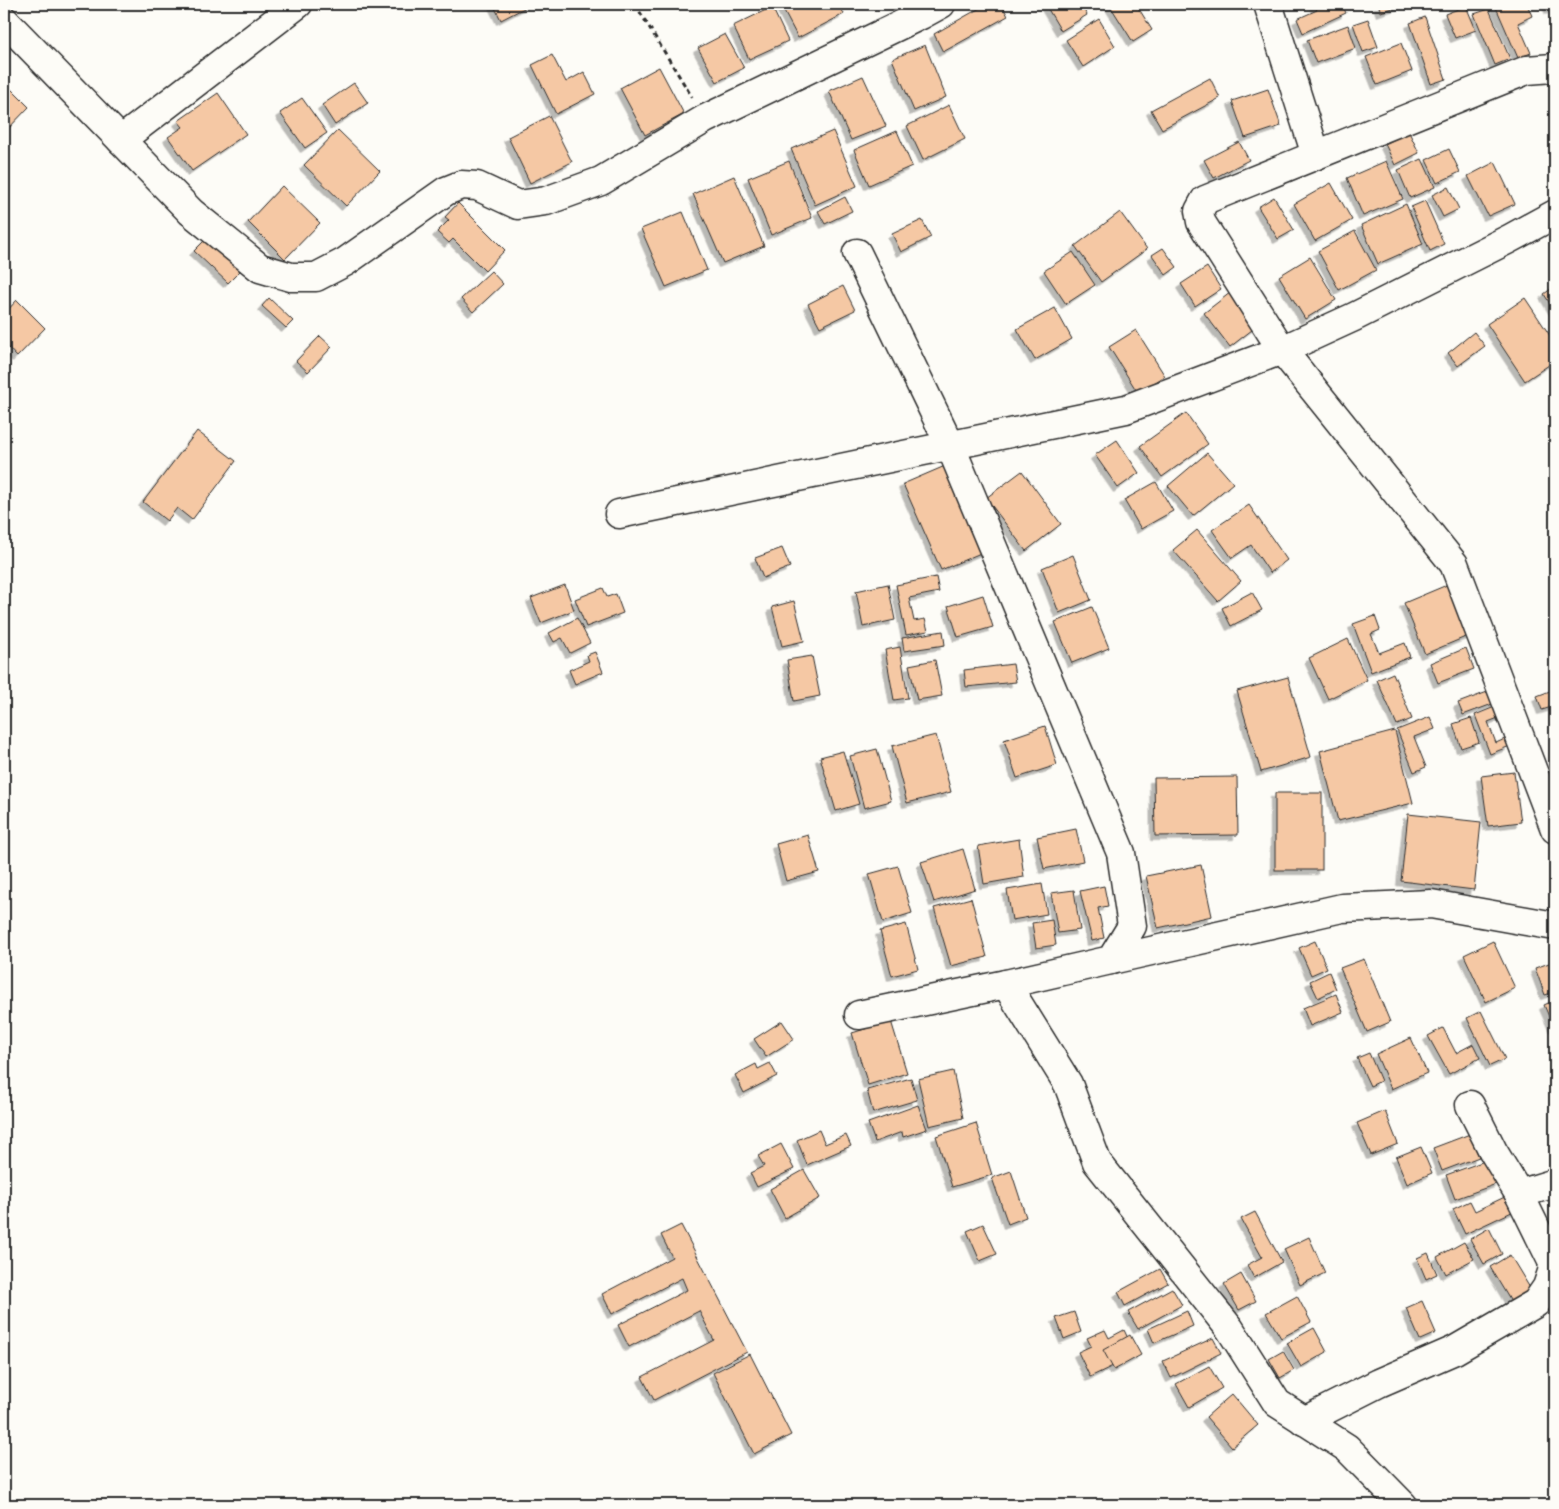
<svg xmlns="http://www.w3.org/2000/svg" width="1559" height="1509" viewBox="0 0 1559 1509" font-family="'Patrick Hand',sans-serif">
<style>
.building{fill:#f5c8a4;stroke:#2b2b2b;filter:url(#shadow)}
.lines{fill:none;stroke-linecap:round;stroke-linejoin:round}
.minor-casing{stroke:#2b2b2b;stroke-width:31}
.path{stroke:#2b2b2b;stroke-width:3;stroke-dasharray:5 4;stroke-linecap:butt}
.minor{stroke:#fdfcf7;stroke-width:28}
</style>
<defs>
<filter id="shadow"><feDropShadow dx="-4.5" dy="4.5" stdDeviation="0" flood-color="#0004"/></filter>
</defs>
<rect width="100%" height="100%" fill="#fdfcf7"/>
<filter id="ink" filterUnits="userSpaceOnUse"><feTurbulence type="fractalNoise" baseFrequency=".02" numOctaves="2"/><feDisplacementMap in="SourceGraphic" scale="10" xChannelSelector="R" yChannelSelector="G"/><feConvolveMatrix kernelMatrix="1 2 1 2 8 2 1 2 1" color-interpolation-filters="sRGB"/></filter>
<g filter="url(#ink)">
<g class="building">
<polygon points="493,4 532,4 501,20"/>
<polygon points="780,4 839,4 844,14 798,38"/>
<polygon points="987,4 1001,4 1008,16 943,52 934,34"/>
<polygon points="1045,4 1080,4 1087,15 1061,31"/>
<polygon points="1109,4 1136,4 1152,30 1133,42"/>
<polygon points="1314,4 1342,4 1346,13 1303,33 1297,19 1317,10"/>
<polygon points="1378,4 1405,4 1381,12"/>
<polygon points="1497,4 1527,4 1532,16 1518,23 1531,53 1518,58 1495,5"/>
<polygon points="1547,4 1555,4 1555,8 1550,10"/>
<polygon points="1466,6 1476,30 1455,38 1445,14"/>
<polygon points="772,7 788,41 749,59 733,26"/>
<polygon points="1489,9 1510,59 1495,65 1474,14"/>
<polygon points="1425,17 1446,79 1431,84 1410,23"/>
<polygon points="1099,19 1115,46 1083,67 1066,40"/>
<polygon points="1368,19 1378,47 1363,52 1353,24"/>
<polygon points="1348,25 1356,48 1316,63 1307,40"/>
<polygon points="725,34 744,68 717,82 698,48"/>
<polygon points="1401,43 1412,71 1377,85 1366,57"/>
<polygon points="925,45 946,97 914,111 892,59"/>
<polygon points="552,55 566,82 584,72 595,94 556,114 532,65"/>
<polygon points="659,67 684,114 645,135 620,88"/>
<polygon points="863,76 886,126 851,140 829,91"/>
<polygon points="1210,78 1220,98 1162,129 1151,110"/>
<polygon points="4,82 29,107 4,133"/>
<polygon points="354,83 368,103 335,125 322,105"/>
<polygon points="1268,89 1281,126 1245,138 1232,101"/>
<polygon points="218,93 246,134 192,171 168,137 183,127 178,121"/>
<polygon points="302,98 327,133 305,148 280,113"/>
<polygon points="949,105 965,139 923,160 907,126"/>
<polygon points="549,116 572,162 530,183 508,137"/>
<polygon points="338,130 380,171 346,206 304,165"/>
<polygon points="833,131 857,186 815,205 791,149"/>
<polygon points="897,131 912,166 869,185 854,150"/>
<polygon points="1409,132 1419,153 1395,165 1385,144"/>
<polygon points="1239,142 1249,160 1214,178 1204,160"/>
<polygon points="1449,149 1460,172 1437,183 1426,160"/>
<polygon points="1422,159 1435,187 1410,198 1398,170"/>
<polygon points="789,161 812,218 771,235 748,178"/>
<polygon points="1386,161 1403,199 1363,216 1347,178"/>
<polygon points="1495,162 1515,204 1488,216 1468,176"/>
<polygon points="734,176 764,246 723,263 693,194"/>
<polygon points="1331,183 1352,220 1315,241 1294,204"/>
<polygon points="282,186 320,223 285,259 248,222"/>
<polygon points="1448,187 1459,209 1443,217 1432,195"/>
<polygon points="845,197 852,211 825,224 818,211"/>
<polygon points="1274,197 1294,230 1278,239 1258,207"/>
<polygon points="1425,201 1444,244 1430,251 1411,207"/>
<polygon points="458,203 505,250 485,271 453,239 449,243 437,232 449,220 445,217"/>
<polygon points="1406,204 1423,244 1378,264 1361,225"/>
<polygon points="683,212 707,270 666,287 641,229"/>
<polygon points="1120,212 1147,249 1101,282 1075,246"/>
<polygon points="922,220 931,237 901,252 892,234"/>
<polygon points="1355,231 1376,270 1339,290 1318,251"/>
<polygon points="207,238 240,271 228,283 194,251"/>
<polygon points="1163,248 1177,267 1166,275 1152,255"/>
<polygon points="1073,252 1095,285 1066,304 1044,271"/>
<polygon points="1310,257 1336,300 1305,319 1279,276"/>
<polygon points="1207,267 1221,289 1195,306 1181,284"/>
<polygon points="491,271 503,284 473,312 461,299"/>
<polygon points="843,286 855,310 820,327 808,304"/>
<polygon points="1555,286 1555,312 1544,294"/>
<polygon points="1235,289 1261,323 1230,347 1204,313"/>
<polygon points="269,298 293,321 286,328 262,306"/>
<polygon points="1525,298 1555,343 1555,361 1525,381 1487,324"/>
<polygon points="17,300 45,328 17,357 4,343 4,314"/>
<polygon points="1055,308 1072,339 1035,360 1017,329"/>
<polygon points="1136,330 1165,376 1138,393 1109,347"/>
<polygon points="1474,332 1485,346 1458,366 1448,353"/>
<polygon points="320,336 332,347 308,372 296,361"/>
<polygon points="1186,413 1208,444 1162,477 1140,446"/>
<polygon points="197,431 236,461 192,520 177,508 167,521 143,502"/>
<polygon points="1117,440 1139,473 1118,488 1095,455"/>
<polygon points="1207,453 1233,483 1193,516 1168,486"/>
<polygon points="952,463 990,549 941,570 903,484"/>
<polygon points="1022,471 1061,524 1026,551 986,498"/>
<polygon points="1156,482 1173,511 1141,529 1124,500"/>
<polygon points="1249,505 1287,560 1270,573 1251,545 1232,558 1212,530"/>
<polygon points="1197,530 1241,581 1218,601 1173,550"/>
<polygon points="782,548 790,567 763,578 755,558"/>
<polygon points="1073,555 1091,600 1059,613 1042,568"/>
<polygon points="936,577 939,592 909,598 914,621 925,619 928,631 906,635 896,585"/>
<polygon points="1454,582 1475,633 1425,654 1404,603"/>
<polygon points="888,584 895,620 863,627 856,591"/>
<polygon points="565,585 574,610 541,623 531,598"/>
<polygon points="603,588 607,597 616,594 623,613 586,627 575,599"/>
<polygon points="1252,592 1262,610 1231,626 1222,608"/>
<polygon points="983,595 993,627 958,637 948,606"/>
<polygon points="794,601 804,641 782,646 772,607"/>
<polygon points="1092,607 1109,648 1072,663 1055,622"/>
<polygon points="1375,616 1380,630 1371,634 1379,653 1405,643 1410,657 1371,672 1353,624"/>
<polygon points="577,618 590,643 570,653 562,638 554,642 549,633"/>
<polygon points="943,631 945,645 904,651 902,638"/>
<polygon points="1348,639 1367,680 1328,699 1309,658"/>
<polygon points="900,647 908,698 894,700 885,650"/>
<polygon points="1466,648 1474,669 1438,683 1430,663"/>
<polygon points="595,652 603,672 575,684 569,670 589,661 587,655"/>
<polygon points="812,656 820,696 794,701 787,660"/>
<polygon points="935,660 942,696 917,700 909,665"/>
<polygon points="1013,664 1016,682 966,687 964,670"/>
<polygon points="1393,673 1412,719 1397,725 1377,680"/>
<polygon points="1288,677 1311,757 1261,772 1237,691"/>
<polygon points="1498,688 1503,700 1463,715 1458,703"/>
<polygon points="1555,689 1555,706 1542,710 1537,696"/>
<polygon points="1502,704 1506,715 1488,722 1496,743 1507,738 1510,746 1490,754 1475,715"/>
<polygon points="1430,717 1435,729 1414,737 1426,767 1414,772 1397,730"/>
<polygon points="1471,718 1479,742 1461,748 1453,724"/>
<polygon points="1045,726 1057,765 1017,778 1004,740"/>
<polygon points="1395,731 1413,803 1338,821 1320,751"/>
<polygon points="936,735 951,792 907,803 892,746"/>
<polygon points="877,749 891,801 864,808 850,756"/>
<polygon points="843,751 859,804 836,811 820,757"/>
<polygon points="1514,772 1521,822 1488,826 1481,776"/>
<polygon points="1237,777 1238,835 1155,836 1154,778"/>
<rect x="1275" y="793" width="47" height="77"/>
<polygon points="1408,814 1481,822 1474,890 1401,881"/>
<polygon points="1076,829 1083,861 1044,869 1037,837"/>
<polygon points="808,835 819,872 786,881 776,844"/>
<polygon points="1019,839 1024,877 984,884 978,846"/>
<polygon points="963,849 975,889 934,902 921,862"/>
<polygon points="1201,865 1212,916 1158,928 1146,876"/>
<polygon points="898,866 912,913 883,922 869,874"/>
<polygon points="1042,884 1047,914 1012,920 1007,890"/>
<polygon points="1104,886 1108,906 1098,908 1104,938 1092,941 1080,891"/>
<polygon points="1074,890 1080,930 1058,933 1051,893"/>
<polygon points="971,898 987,957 951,966 934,908"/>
<polygon points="1052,920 1056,945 1036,948 1032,923"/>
<polygon points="906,924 918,969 892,976 880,931"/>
<polygon points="1315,941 1327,968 1311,975 1299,948"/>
<polygon points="1493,941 1515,988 1486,1002 1464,955"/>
<polygon points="1364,959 1390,1022 1367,1032 1340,968"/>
<polygon points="1555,961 1555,992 1545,995 1535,968"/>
<polygon points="1329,972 1336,989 1318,998 1310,981"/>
<polygon points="1336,994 1343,1012 1310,1026 1303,1008"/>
<polygon points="1555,1000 1555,1027 1554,1028 1544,1005"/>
<polygon points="1481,1011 1505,1059 1490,1066 1467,1018"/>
<polygon points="782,1021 794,1039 766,1057 754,1039"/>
<polygon points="891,1021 907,1073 868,1085 852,1033"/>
<polygon points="1443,1028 1456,1053 1473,1044 1480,1058 1449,1074 1428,1036"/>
<polygon points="1411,1038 1427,1073 1391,1089 1376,1054"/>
<polygon points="1369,1053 1381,1081 1370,1086 1357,1058"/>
<polygon points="770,1063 777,1076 744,1093 735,1075 756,1064 758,1069"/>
<polygon points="953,1071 963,1118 929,1126 918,1079"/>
<polygon points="911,1078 917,1100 873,1113 867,1090"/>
<polygon points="918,1105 927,1129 903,1137 902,1132 875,1142 868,1123"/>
<polygon points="1385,1111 1398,1144 1371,1155 1357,1123"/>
<polygon points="976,1123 992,1175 952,1187 936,1136"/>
<polygon points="819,1130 825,1144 846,1135 851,1146 807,1165 797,1140"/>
<polygon points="1470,1134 1479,1157 1442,1171 1433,1148"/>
<polygon points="781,1144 794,1169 757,1187 750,1173 764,1166 758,1156"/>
<polygon points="1421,1147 1432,1173 1407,1184 1396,1157"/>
<polygon points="1490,1159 1499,1183 1455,1199 1446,1175"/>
<polygon points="804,1170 820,1198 785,1218 770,1189"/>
<polygon points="1011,1171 1026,1217 1008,1224 992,1178"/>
<polygon points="1509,1195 1516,1210 1465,1234 1453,1209 1470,1201 1475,1211"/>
<polygon points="1255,1212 1282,1262 1254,1278 1247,1265 1262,1257 1241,1219"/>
<polygon points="983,1224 997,1254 980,1261 967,1231"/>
<polygon points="681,1225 747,1352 654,1400 642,1377 714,1340 699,1311 629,1347 618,1325 687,1290 682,1278 612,1314 602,1294 672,1257 661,1235"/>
<polygon points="1489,1228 1502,1254 1484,1264 1470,1239"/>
<polygon points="1309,1237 1325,1273 1300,1285 1284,1249"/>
<polygon points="1464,1242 1474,1259 1446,1274 1437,1257"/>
<polygon points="1428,1253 1437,1274 1426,1279 1417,1258"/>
<polygon points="1510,1255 1533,1293 1513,1305 1490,1267"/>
<polygon points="1160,1269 1168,1283 1125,1306 1118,1292"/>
<polygon points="1241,1274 1256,1301 1239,1310 1224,1284"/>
<polygon points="1172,1288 1182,1305 1138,1329 1128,1312"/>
<polygon points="1297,1296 1311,1322 1281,1338 1266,1313"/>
<polygon points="1422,1301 1436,1333 1420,1340 1406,1308"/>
<polygon points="1187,1311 1193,1326 1154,1343 1148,1329"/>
<polygon points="1074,1312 1081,1332 1064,1339 1056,1318"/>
<polygon points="1314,1328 1327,1352 1301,1367 1287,1343"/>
<polygon points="1105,1330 1109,1338 1124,1330 1136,1355 1090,1377 1078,1352 1091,1346 1087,1338"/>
<polygon points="1130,1335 1141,1355 1114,1370 1103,1350"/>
<polygon points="1213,1338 1221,1353 1171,1378 1163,1361"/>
<polygon points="1283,1351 1294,1370 1280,1378 1269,1359"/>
<polygon points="750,1354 791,1435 754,1454 713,1373"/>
<polygon points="1209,1366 1222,1388 1189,1407 1176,1384"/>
<polygon points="1232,1394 1258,1425 1232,1447 1206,1417"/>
</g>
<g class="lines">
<g class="minor-casing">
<g id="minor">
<polyline points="1268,4 1316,155"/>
<polyline points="4,20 191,212 260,268 291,277 316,277 345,262 446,191 461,185 477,186 518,205 546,201 601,181 705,119 921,15 941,4"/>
<polyline points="1555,70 1553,68 1527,70 1205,200 1199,211 1201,222 1282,350 1454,564 1555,829"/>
<polyline points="121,140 298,4"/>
<polyline points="857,253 950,445 1121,853 1132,926 1111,960 1006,984 1068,1084 1097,1162 1230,1329 1277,1403 1347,1448 1403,1505"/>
<polyline points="619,514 1126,409 1282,350 1354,317 1509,239 1555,214"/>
<polyline points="1111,960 1342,908 1431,904 1555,926"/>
<polyline points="859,1015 1006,984"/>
<polyline points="1470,1105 1493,1151 1519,1194 1555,1183"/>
<polyline points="1304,1421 1379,1383 1455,1350 1536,1303 1547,1287 1552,1272 1553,1263 1519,1194"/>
</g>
</g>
<polyline class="path" points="635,4 692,97"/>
<use href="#minor" class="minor"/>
</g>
</g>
<rect width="1559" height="1509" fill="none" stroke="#fdfcf7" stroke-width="20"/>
<rect x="10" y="10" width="1539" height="1489" fill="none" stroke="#2b2b2b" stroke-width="2" filter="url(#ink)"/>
</svg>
